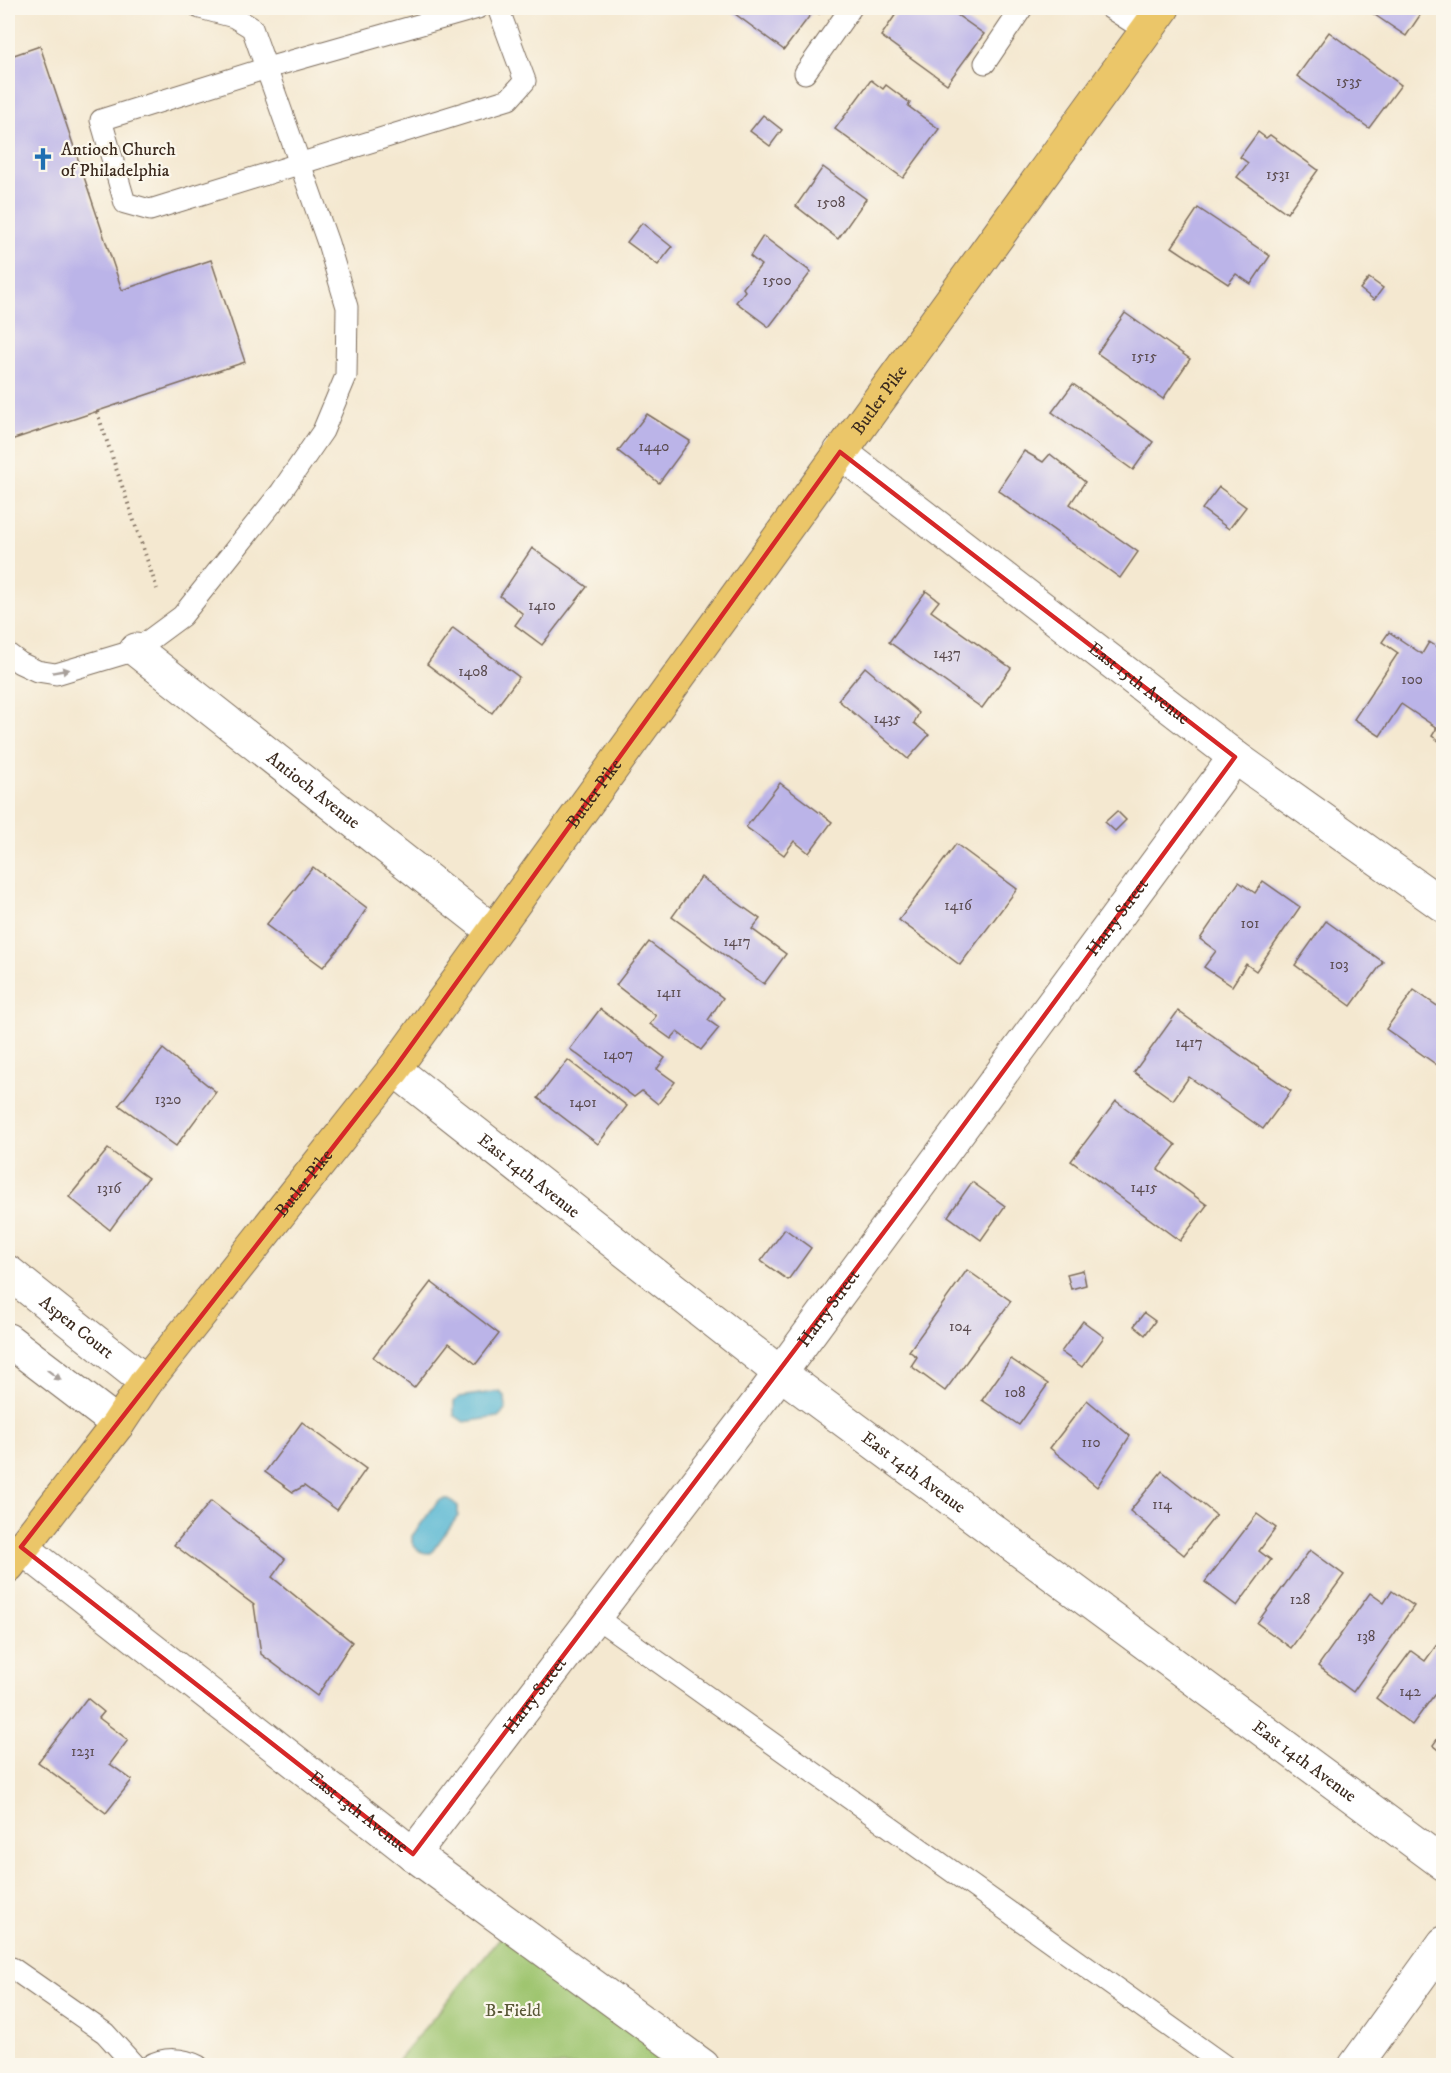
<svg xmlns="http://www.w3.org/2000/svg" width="1451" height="2073" viewBox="0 0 1451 2073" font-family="'IM FELL DW Pica',serif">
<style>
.green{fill:#9fc570;stroke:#6d7847;stroke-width:1.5}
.water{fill:#54b6d2;stroke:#487078;stroke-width:1.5}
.building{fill:#bbb4e8}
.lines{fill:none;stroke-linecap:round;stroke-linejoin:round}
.lane-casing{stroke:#7c6c5c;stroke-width:23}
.street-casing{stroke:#7c6c5c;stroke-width:35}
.primary-casing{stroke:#7c6c5c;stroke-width:35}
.path{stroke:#7c6c5c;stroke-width:4;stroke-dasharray:1.5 4.5;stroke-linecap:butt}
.lane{stroke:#fff;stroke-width:21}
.street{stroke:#fff;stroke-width:33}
.primary{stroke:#ebc669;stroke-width:33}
.oneway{fill:#a79f9a}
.marked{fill:none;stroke:#d62828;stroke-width:4.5;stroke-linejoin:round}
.labels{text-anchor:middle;stroke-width:4.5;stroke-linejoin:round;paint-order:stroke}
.number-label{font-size:15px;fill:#5b4c50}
.poi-label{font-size:18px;fill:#3b2a1e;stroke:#fbf7ec;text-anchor:start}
.street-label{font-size:18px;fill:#3b2a1e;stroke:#fbf7ec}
.park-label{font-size:18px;fill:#595837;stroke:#fbf7ec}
</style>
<rect width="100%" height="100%" fill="#fbf7ec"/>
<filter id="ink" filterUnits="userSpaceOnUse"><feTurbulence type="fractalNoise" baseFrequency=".0167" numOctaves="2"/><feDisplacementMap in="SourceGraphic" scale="12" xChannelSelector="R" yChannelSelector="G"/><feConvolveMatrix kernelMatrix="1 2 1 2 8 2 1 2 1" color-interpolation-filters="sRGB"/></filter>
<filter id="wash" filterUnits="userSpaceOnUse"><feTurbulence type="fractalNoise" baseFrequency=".008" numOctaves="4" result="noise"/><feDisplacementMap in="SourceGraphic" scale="24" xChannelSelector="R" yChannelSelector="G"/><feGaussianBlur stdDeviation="1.35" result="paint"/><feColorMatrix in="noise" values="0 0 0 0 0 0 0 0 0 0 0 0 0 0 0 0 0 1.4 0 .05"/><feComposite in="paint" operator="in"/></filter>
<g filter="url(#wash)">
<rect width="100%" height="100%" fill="#f4e8d0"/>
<polygon class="green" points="504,1933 681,2066 393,2066"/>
<g class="water">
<polygon points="494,1392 500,1392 505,1397 506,1409 498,1417 464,1422 454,1415 454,1402 459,1397"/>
<path d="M443 1499H449L458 1506V1516L431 1553C420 1554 411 1547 412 1536L438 1501Z"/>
</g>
<g id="blocks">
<g class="building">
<polygon points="727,8 824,8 819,14 814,10 784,50"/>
<polygon points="900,8 947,8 984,34 947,84 881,36"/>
<polygon points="1367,8 1425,8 1406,36 1366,9"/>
<polygon points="1329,32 1401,85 1369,128 1297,76"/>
<polygon points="40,46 122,290 211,260 245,362 8,441 8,334 10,333 8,326 8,57"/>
<polygon points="871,80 883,89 886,85 910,103 908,106 939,129 903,178 835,129"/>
<polygon points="763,115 782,130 770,146 750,131"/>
<polygon points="1258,132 1266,138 1270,135 1318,170 1287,213 1237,177 1248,163 1240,157"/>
<polygon points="823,167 866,199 838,239 796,206"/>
<polygon points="1198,208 1270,256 1251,284 1236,274 1228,284 1172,247"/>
<polygon points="642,223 672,247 658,265 627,242"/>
<polygon points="763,236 811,272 769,327 736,302 745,291 743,288 761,265 750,256"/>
<polygon points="1369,278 1383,288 1374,300 1360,289"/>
<polygon points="1125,313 1190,359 1163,399 1097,353"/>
<polygon points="1073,384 1153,442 1133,470 1052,412"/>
<polygon points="647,414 690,441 659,483 618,451"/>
<polygon points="1024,451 1043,462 1050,454 1085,482 1070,504 1138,552 1120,578 998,490"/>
<polygon points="1219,487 1246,507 1229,529 1202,509"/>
<polygon points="532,548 587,587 542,645 515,625 523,614 500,596"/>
<polygon points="926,591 939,601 931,611 1011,668 982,708 889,642"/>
<polygon points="453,628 519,677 492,713 427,664"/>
<polygon points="1389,632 1422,654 1429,642 1437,647 1443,637 1443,744 1432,736 1437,728 1401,704 1380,736 1354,719 1398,653 1382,642"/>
<polygon points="865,667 919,713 914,723 929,735 908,759 838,700"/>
<polygon points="780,783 832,822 809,853 794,841 784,855 746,827"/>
<polygon points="1117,811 1126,820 1115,831 1105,822"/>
<polygon points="956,844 1017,889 960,965 899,920"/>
<polygon points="313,867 367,908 348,937 323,967 266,925"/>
<polygon points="701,877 760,919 752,929 786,954 764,984 672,917"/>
<polygon points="1263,881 1300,907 1256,971 1246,964 1232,986 1204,967 1216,951 1200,939 1239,882 1255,893"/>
<polygon points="1326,921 1383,962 1351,1006 1295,965"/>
<polygon points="649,942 723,998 708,1020 719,1028 701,1050 677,1032 671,1039 650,1024 656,1016 616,985"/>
<polygon points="1414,990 1443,1010 1443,1056 1437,1065 1386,1029"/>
<polygon points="600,1009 665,1058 657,1069 675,1082 658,1104 642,1091 634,1097 570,1049"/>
<polygon points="1178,1011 1291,1091 1263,1129 1189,1077 1173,1100 1134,1072"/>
<polygon points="163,1049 216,1092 176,1146 119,1105"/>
<polygon points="568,1060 627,1106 598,1144 538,1098"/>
<polygon points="1116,1101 1176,1145 1158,1169 1207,1205 1180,1241 1071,1161"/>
<polygon points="108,1149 148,1178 110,1230 69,1197"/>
<polygon points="972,1182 1005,1206 981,1240 948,1216"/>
<polygon points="785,1229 811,1248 788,1280 761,1261"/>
<polygon points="967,1270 1011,1301 945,1391 911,1366 917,1357 909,1351"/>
<polygon points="1083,1270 1086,1285 1071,1289 1067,1274"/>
<polygon points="431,1282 499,1334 476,1364 449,1343 414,1388 373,1357"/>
<polygon points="1144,1313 1155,1321 1145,1335 1134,1326"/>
<polygon points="1083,1321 1104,1337 1082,1367 1061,1352"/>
<polygon points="1011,1359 1048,1384 1019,1425 982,1400"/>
<polygon points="1087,1400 1130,1436 1097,1487 1050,1448"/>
<polygon points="302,1422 366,1469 337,1510 304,1486 293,1492 265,1472"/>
<polygon points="1162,1471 1216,1515 1184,1555 1130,1511"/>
<polygon points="211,1501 285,1559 272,1577 352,1642 317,1696 261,1654 254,1605 174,1545"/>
<polygon points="1257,1514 1276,1528 1259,1551 1271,1560 1237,1606 1205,1582"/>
<polygon points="1310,1550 1344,1575 1291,1648 1257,1623"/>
<polygon points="1392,1591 1414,1606 1353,1692 1318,1666 1370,1593 1384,1603"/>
<polygon points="1438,1643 1443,1647 1443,1683 1412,1725 1376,1698 1411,1651 1425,1661"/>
<polygon points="87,1698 104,1712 99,1718 128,1740 110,1764 132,1780 106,1813 38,1762"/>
<polygon points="1443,1731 1443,1753 1433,1745"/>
</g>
</g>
</g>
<g filter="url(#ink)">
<use href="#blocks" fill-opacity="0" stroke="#7c6c5c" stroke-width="1.5"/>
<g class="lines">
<g class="lane-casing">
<g id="lane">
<polyline points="478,8 267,68 101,120 125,203 150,210 509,99 525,81 498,8"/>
<polyline points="1110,8 1146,31"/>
<polyline points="985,63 1022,8"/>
<polyline points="805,73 851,8"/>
<polyline points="8,654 20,663 37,671 56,674 136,650 182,616 281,492 323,431 346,376 347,307 328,243 252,28 234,17 200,8"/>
<polyline points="594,1616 1225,2066"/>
<polyline points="12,1968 105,2033 135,2066"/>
<path d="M149 2066C164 2057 183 2058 198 2066"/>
</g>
</g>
<g class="street-casing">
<g id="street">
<path id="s1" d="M840 452 1235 757 1444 906"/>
<path id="s2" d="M136 650 493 931"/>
<path id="s3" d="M394 1069 780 1373 1444 1864"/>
<path id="s4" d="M8 1272 146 1382"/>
<polyline points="8,1340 118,1424"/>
<path id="s5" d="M21 1547 413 1854 703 2066"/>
<path id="s6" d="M413 1854 764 1395 1235 757"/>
<polyline points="1355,2066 1444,1943"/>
</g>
</g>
<g class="primary-casing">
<g id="primary">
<path id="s7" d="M8 1566 118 1424 146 1382 394 1069 1163 8"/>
</g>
</g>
<polyline class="path" points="97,412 157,589"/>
<use href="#lane" class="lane"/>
<use href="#street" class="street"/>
<use href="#primary" class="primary"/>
</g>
<defs><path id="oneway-solid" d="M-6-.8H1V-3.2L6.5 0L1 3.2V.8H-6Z" transform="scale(1.5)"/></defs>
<g class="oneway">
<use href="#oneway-solid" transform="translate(61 671) rotate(-10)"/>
<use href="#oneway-solid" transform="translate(54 1375) rotate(37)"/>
</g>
</g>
<path class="marked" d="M840 452 1235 757 915 1191 413 1854 21 1547 394 1069Z"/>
<defs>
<g id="church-bare" transform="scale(1.8)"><path d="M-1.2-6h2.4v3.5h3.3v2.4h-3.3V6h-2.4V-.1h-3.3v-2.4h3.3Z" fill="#1f6fb2" stroke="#fbf7ec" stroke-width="2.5" paint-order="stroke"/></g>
</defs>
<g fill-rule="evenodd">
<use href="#church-bare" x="43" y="159"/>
</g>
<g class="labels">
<g class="number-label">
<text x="1349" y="86">1535</text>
<text x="1278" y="179">1531</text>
<text x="831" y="207">1508</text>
<text x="777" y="285">1500</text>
<text x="1144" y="361">1515</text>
<text x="654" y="451">1440</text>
<text x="542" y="610">1410</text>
<text x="947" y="658">1437</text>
<text x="473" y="676">1408</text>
<text x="1412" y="684">100</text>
<text x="887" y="723">1435</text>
<text x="958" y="910">1416</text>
<text x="1250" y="928">101</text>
<text x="737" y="946">1417</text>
<text x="1339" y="969">103</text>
<text x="669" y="997">1411</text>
<text x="1189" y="1047">1417</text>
<text x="618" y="1059">1407</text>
<text x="168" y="1104">1320</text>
<text x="583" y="1107">1401</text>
<text x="1144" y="1192">1415</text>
<text x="109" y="1193">1316</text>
<text x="960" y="1331">104</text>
<text x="1015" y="1397">108</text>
<text x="1091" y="1447">110</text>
<text x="1162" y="1509">114</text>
<text x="1300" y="1604">128</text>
<text x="1366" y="1641">138</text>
<text x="1410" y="1696">142</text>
<text x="83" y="1756">1231</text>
</g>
<g class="poi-label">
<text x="61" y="155">Antioch Church<tspan x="61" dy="21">of Philadelphia</tspan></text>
</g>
<g class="street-label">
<text dy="6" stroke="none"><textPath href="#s7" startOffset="1456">Butler Pike</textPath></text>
<text dy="6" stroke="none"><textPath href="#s1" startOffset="378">East 15th Avenue</textPath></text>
<text dy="6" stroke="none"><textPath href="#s2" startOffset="226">Antioch Avenue</textPath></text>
<text dy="6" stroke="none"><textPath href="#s7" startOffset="970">Butler Pike</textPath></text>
<text dy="6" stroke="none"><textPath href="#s6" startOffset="1172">Harry Street</textPath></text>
<text dy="6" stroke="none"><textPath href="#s3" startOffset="172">East 14th Avenue</textPath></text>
<text dy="6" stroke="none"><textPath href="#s7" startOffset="484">Butler Pike</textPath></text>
<text dy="6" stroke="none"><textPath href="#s6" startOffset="686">Harry Street</textPath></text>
<text dy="6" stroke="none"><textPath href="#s4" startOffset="88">Aspen Court</textPath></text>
<text dy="6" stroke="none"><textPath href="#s3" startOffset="658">East 14th Avenue</textPath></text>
<text dy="6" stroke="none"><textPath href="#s6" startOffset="200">Harry Street</textPath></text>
<text dy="6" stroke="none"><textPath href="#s3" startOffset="1144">East 14th Avenue</textPath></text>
<text dy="6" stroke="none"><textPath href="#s5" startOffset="429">East 13th Avenue</textPath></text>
</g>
<g class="park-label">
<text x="513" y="2016">B-Field</text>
</g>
</g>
<rect width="1451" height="2073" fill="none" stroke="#fbf7ec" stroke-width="30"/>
</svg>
